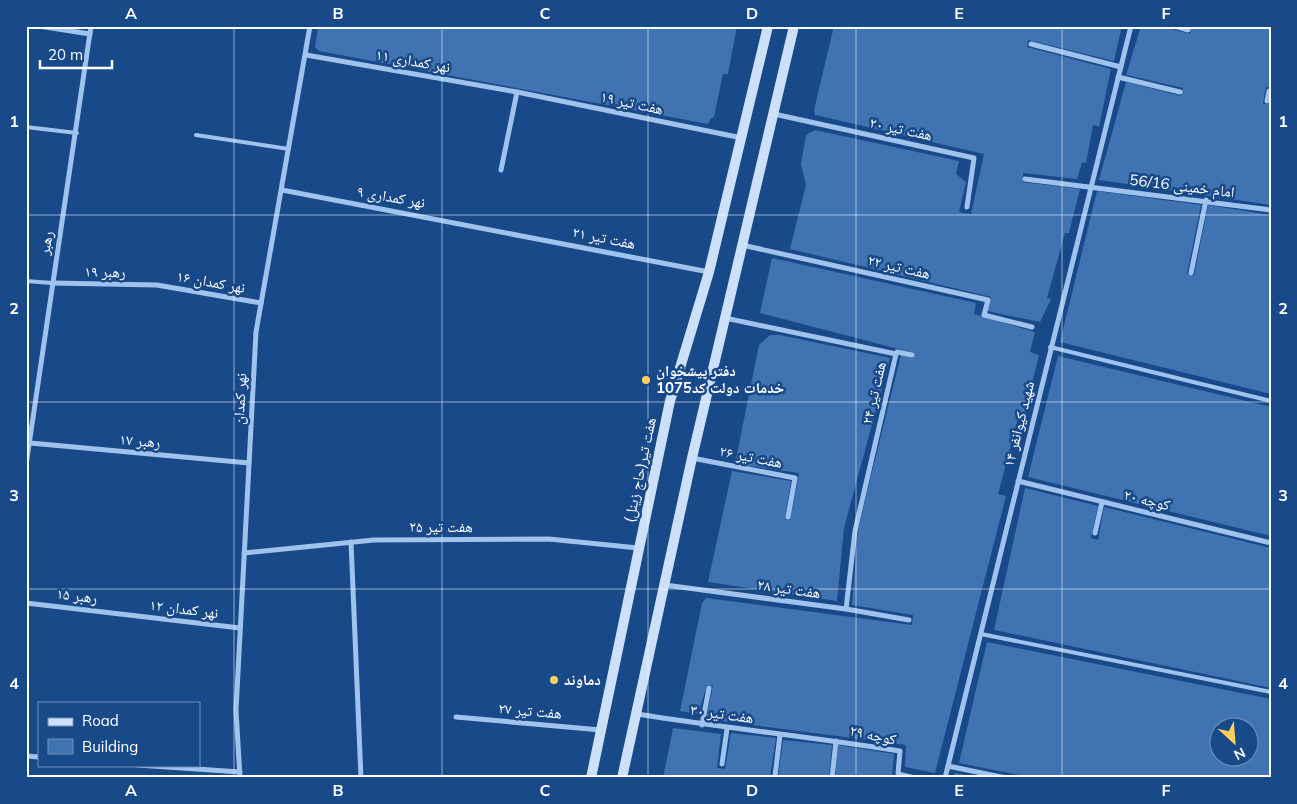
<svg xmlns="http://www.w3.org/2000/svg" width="1297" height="804" viewBox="0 0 1297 804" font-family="Mulish,'Noto Naskh Arabic',sans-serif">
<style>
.building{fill:#4073b2;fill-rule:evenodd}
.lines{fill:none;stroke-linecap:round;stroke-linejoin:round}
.service{stroke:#a0c3ee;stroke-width:4}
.minor{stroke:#a0c3ee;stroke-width:5}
.secondary{stroke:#cde0fa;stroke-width:10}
.grid{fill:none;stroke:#fff;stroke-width:1;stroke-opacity:0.55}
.poi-dot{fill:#ffd05c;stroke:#184989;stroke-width:2}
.labels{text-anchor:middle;stroke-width:5;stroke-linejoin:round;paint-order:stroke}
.street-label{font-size:15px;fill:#fff;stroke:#184989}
.poi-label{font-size:15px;font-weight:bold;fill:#fff;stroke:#184989;text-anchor:start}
.neatline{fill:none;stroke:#fff;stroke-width:2}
.grid-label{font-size:16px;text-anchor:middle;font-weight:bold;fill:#fff}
</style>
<rect width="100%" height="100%" fill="#184989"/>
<g class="building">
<polygon points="318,26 737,26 728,74 723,74 714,117 711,118 708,124 319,51 315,47"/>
<polygon points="834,26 1122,26 1114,61 1028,40 1027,47 1111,69 1099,127 1093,125 1086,163 1082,162 1077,179 1023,173 1023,182 1080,189 1069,233 1065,233 1047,298 1051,299 1040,322 987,311 991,297 790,249 806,185 801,164 806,135 815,130 959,161 956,174 966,182 959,212 971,214 984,154 815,115 814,110"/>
<polygon points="1141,26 1161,26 1190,34 1191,26 1271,26 1271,87 1266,87 1263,104 1271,104 1271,205 1099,180 1126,82 1181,96 1183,88 1126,75"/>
<polygon points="1097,191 1201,205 1187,274 1194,276 1208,205 1271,215 1271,394 1060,342"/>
<polygon points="772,258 976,303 974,314 1035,332 1030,352 1039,355 1024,416 1019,414 998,494 1006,496 935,773 905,767 906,745 706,719 713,685 707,685 698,714 680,711 702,603 706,598 912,625 913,615 852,605 858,530 870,480 901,355 913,358 914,353 760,313"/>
<polygon points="770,335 780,335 890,358 844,528 837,601 708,582 732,471 791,481 785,519 790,520 799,473 735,464 759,345"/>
<polygon points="1058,356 1271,407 1271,536 1028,477"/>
<polygon points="1025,488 1098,506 1091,538 1098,540 1104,507 1271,548 1271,688 994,630"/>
<path d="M987 642 1271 699V778H1035L959 763ZM1220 726H1250V756H1220Z"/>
<polygon points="673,728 721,734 717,768 725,769 731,733 776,738 770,778 663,778"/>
<polygon points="783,740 832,745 829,778 778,778"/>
<polygon points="838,745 894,754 892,778 835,778"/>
<polygon points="955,773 974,777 974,778 953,778"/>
</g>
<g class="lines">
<g class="service">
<polyline points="26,127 77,133"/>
<polyline points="196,135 289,149"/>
<polyline points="26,281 52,283"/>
<polyline points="1050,347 1271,401"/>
<polyline points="981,634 1271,692"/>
</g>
<g class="minor">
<polyline points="39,26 90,34"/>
<polyline points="1175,26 1188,30"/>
<polyline points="1031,44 1121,67"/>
<polyline points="306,55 517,92 742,138"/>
<polyline points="1118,77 1180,92"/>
<polyline points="1267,101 1269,91 1271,91"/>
<polyline points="774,114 974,158 967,207"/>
<polyline points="501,170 517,92"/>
<polyline points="1025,179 1271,210"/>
<polyline points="282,190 709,272"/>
<polyline points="742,245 988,300 984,315 1032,327"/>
<polyline points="1191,273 1206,200"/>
<polyline points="52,283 157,285 261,303"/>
<polyline points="725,318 896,354 855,531 846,609"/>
<polyline points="896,354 897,352 912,355"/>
<polyline points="30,443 249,463"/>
<polyline points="692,458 795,478 788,517"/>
<polyline points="26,465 91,26"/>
<polyline points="1018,481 1271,543"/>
<polyline points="1095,533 1102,502"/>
<polyline points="351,542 361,778"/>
<polyline points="244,553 374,540 549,539 638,548"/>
<polyline points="665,585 846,609 909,620"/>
<polyline points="26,603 240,628"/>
<path d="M637 714C725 728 812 737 900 751L898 774 915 778"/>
<polyline points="456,717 601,730"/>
<polyline points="702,725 709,688"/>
<polyline points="26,756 39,757"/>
<polyline points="722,764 727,729"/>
<polyline points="138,765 240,772"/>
<polyline points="948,766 1006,778"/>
<polyline points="775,776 780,735"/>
<polyline points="240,778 236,710 256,332 310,26"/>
<polyline points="832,778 836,741"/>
<polyline points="945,778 1131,26"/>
</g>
<g class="secondary">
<polyline points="591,778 670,401 709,272 768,26"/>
<polyline points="622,778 692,458 794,26"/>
</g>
</g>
<path class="grid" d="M234 26V778M442 26V778M648 26V778M856 26V778M1062 26V778M26 215H1271M26 402H1271M26 589H1271"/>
<g class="poi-dot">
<circle cx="646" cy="380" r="5"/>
<circle cx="554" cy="680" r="5"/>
</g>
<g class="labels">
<g class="street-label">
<text transform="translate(413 61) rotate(10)" y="5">نهر کمداری ۱۱</text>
<text transform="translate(632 103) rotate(12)" y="5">هفت تیر ۱۹</text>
<text transform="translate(901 129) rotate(12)" y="5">هفت تیر ۲۰</text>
<text transform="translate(1182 186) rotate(7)" y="5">امام خمینی 56/16</text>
<text transform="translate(391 197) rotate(10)" y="5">نهر کمداری ۹</text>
<text transform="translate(604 238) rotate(11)" y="5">هفت تیر ۲۱</text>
<text transform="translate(46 243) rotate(-80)" y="5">رهبر</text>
<text transform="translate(899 267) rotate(13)" y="5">هفت تیر ۲۲</text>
<text transform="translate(105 272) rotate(1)" y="5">رهبر ۱۹</text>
<text transform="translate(211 282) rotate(10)" y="5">نهر کمدان ۱۶</text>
<text transform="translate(874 393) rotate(-77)" y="5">هفت تیر ۲۴</text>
<text transform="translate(240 399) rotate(-87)" y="5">نهر کمدان</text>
<text transform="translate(1019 424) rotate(-76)" y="5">شهید کیوانفر ۱۴</text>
<text transform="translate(140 441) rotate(5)" y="5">رهبر ۱۷</text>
<text transform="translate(751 457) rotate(11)" y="5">هفت تیر ۲۶</text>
<text transform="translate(640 470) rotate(-78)" y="5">هفت تیر(حاج زینل)</text>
<text transform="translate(1147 500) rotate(14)" y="5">کوچه ۲۰</text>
<text x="441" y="532">هفت تیر ۲۵</text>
<text transform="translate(789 589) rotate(8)" y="5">هفت تیر ۲۸</text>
<text transform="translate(77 596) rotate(7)" y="5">رهبر ۱۵</text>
<text transform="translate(184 609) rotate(7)" y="5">نهر کمدان ۱۲</text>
<text transform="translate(530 711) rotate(5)" y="5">هفت تیر ۲۷</text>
<text transform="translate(722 714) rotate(8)" y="5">هفت تیر ۳۰</text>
<text transform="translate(873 735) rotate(12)" y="5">کوچه ۲۹</text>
</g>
<g class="poi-label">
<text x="656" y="376">دفتر پیشخوان<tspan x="656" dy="17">خدمات دولت کد1075</tspan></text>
<text x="564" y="685">دماوند</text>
</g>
</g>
<rect width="1297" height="804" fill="none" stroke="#184989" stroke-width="55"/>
<rect x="38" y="702" width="162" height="65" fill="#184989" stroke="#7492b8"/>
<rect x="48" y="718" width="25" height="8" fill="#cde0fa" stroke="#7492b8"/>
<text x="82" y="726" font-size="15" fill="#ffffff">Road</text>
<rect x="48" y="739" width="25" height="15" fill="#4073b2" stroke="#7492b8"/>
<text x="82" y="752" font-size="15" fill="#ffffff">Building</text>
<g transform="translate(1234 742) rotate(154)"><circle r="24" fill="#184989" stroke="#7492b8"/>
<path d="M0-4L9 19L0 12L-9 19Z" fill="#ffd05c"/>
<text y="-8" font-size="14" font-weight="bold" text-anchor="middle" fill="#ffffff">N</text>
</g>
<path d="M40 60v8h72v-8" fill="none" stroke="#ffffff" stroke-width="2.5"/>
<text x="48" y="60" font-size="15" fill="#ffffff" stroke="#184989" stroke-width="4" paint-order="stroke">20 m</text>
<rect x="28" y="28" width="1242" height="748" class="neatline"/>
<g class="grid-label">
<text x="131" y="19">A</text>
<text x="338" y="19">B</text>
<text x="545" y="19">C</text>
<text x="752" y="19">D</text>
<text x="959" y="19">E</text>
<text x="1166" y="19">F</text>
<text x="14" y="127">1</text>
<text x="1283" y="127">1</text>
<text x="14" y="314">2</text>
<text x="1283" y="314">2</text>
<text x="14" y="501">3</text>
<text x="1283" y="501">3</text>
<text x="14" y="689">4</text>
<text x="1283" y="689">4</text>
<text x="131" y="796">A</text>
<text x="338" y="796">B</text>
<text x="545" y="796">C</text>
<text x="752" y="796">D</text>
<text x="959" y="796">E</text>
<text x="1166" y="796">F</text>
</g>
</svg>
